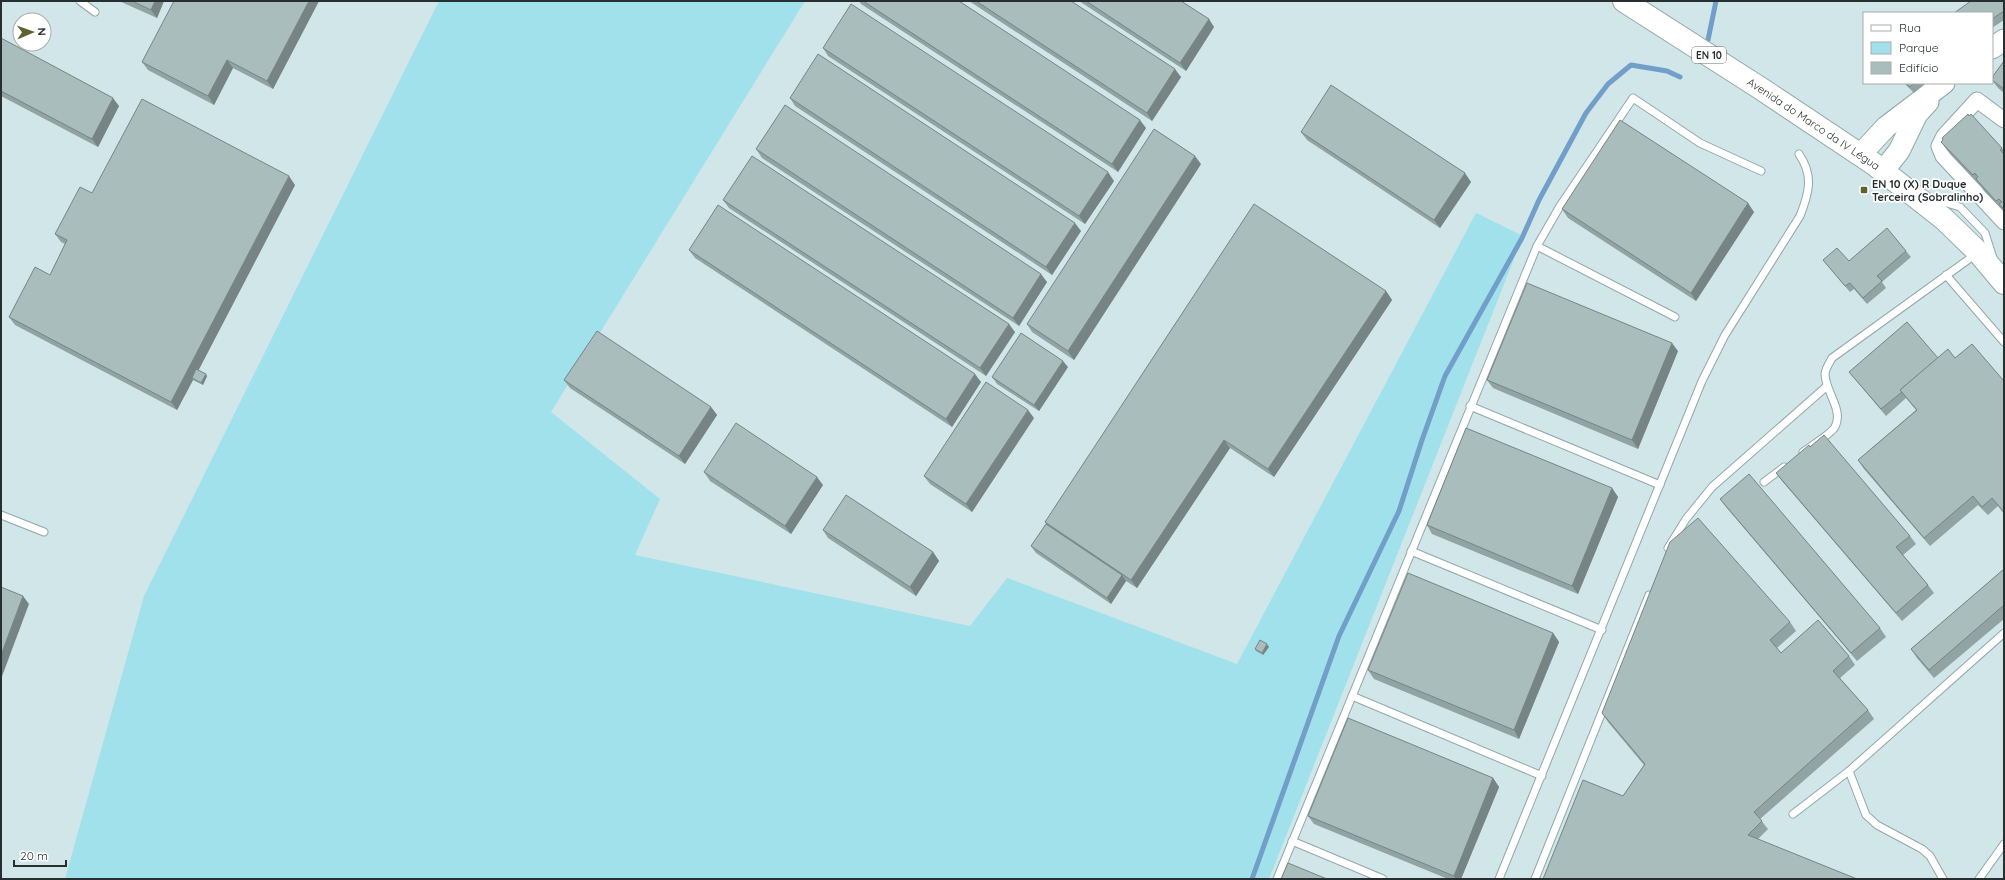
<svg xmlns="http://www.w3.org/2000/svg" width="2005" height="880" viewBox="0 0 2005 880" font-family="Quicksand,sans-serif">
<style>
.green{fill:#a0e1eb}
.lines{fill:none;stroke-linecap:round;stroke-linejoin:round}
.stream{stroke:#729fc9;stroke-width:5}
.lane-casing{stroke:#92a7aa;stroke-width:9}
.street-casing{stroke:#92a7aa;stroke-width:17}
.secondary-casing{stroke:#92a7aa;stroke-width:23}
.primary-casing{stroke:#92a7aa;stroke-width:24}
.lane{stroke:#fff;stroke-width:7}
.street{stroke:#fff;stroke-width:15}
.secondary{stroke:#fff;stroke-width:21}
.primary{stroke:#fff;stroke-width:22}
.wall{fill:#91a3a2}
.shaded-wall{fill:#768584}
.building{fill:#a9bebc;stroke:#768584}
.poi-dot{fill:#5f612e;stroke:#fff;stroke-width:1.5}
.labels{text-anchor:middle;stroke-width:3.5;stroke-linejoin:round;paint-order:stroke}
.shield{fill:#fff;stroke:#686d6e;stroke-width:1}
.shield-label{font-size:10px;font-weight:bold;fill:#272f30}
.street-label{font-size:11px;fill:#272f30;stroke:#fff}
.poi-label{font-size:11px;font-weight:bold;fill:#272f30;stroke:#fff;text-anchor:start}
</style>
<rect width="100%" height="100%" fill="#d0e6e9"/>
<polygon class="green" points="439,1 805,1 551,412 660,499 635,555 970,626 1007,578 1237,664 1476,213 1523,236 1269,879 65,879 144,596"/>
<g class="lines">
<g class="stream">
<polyline points="1708,40 1716,1"/>
<polyline points="1252,879 1339,636 1399,511 1422,440 1445,376 1522,238 1539,200 1586,113 1608,84 1631,65 1667,71 1680,77"/>
</g>
<g class="lane-casing">
<g id="lane">
<polyline points="80,1 95,12"/>
<polyline points="1930,198 1960,207 1985,233 1993,258"/>
<polyline points="1537,246 1675,317"/>
<polyline points="1946,275 2004,342"/>
<polyline points="1470,406 1660,485"/>
<path d="M1803 452C1811 446 1831 434 1835 427 1844 410 1825 391 1825 374 1825 369 1830 362 1832 358L1976 254"/>
<polyline points="1764,482 1784,467"/>
<polyline points="1,515 44,532"/>
<polyline points="1668,548 1686,519 1712,487 1827,386"/>
<polyline points="1411,551 1602,630"/>
<polyline points="1352,696 1542,776"/>
<polyline points="1849,771 1866,815 1877,825 1922,849 1930,856 1943,879"/>
<polyline points="1793,814 1849,771 2004,633"/>
<polyline points="1292,841 1383,879"/>
<polyline points="1277,879 1537,246 1560,206 1633,98 1700,143 1761,171"/>
<path d="M1499 879 1702 381 1725 335 1800 216C1809 193 1814 176 1799 154"/>
<polyline points="1535,879 1649,595"/>
<polyline points="1979,879 2004,844"/>
</g>
</g>
<g class="street-casing">
<polyline id="street" points="2004,120 1977,100 1944,136 1939,146 1943,156 2004,222"/>
</g>
<g class="secondary-casing">
<g id="secondary">
<polyline points="1992,48 2004,40"/>
<polyline points="1860,155 1886,127 1944,83"/>
<polyline points="1883,171 1899,151 1917,114 1928,102"/>
</g>
</g>
<g class="primary-casing">
<g id="primary">
<path id="s1" d="M1624 1 1760 88 1874 164 1944 219 1978 252 2004 283"/>
</g>
</g>
<use href="#lane" class="lane"/>
<use href="#street" class="street"/>
<use href="#secondary" class="secondary"/>
<use href="#primary" class="primary"/>
</g>
<g class="wall">
<polygon points="119,1 164,1 157,18"/>
<polygon points="319,1 273,89 233,68 214,105 148,70 142,62"/>
<polygon points="859,1 959,1 1146,128 1118,172 861,4"/>
<polygon points="969,1 1071,1 1181,77 1152,121"/>
<polygon points="1079,1 1181,1 1214,27 1186,71"/>
<polygon points="2004,1 2004,20 1992,28 1992,13"/>
<polygon points="1,38 119,106 98,147 1,96"/>
<polygon points="823,48 1114,181 1085,224 828,56"/>
<polygon points="2004,61 2004,93 1998,88 1992,80 1994,78 1993,76"/>
<polygon points="1904,83 1925,83 1914,93"/>
<polygon points="790,98 1081,231 1052,275 795,106"/>
<polygon points="1301,132 1471,182 1440,228 1307,140"/>
<polygon points="1941,142 2002,148 2004,150 2004,212 1984,191 1981,187 1950,154"/>
<polygon points="756,149 1047,282 1019,326 762,158"/>
<polygon points="1201,164 1074,360 1032,332 1027,324"/>
<polygon points="295,185 198,370 207,376 203,385 193,380 177,410 15,325 9,317 50,275 65,244 61,242 55,234 92,193"/>
<polygon points="723,200 1015,332 986,376 729,208"/>
<polygon points="1562,209 1754,212 1696,301 1568,218"/>
<polygon points="689,250 981,382 952,427 695,258"/>
<polygon points="1906,251 1911,257 1882,282 1886,288 1867,304 1854,289 1850,292 1828,266 1823,260 1849,261"/>
<polygon points="1386,291 1392,300 1274,477 1230,448 1137,588 1126,581 1111,604 1036,553 1031,546 1046,524 1045,522"/>
<polygon points="1678,351 1638,449 1493,388 1487,380"/>
<polygon points="1938,358 1955,358 2004,381 2004,514 1998,506 1988,515 1978,505 1930,546 1864,469 1858,460 1916,410 1906,398 1886,416 1854,378 1849,372"/>
<polygon points="1068,367 1039,411 997,384 992,377"/>
<polygon points="564,380 711,407 717,415 685,464 570,388"/>
<polygon points="1034,418 972,512 930,484 924,476"/>
<polygon points="704,472 823,485 791,534 710,481"/>
<polygon points="1776,473 1910,536 1916,544 1903,555 1928,585 1934,593 1902,621 1782,481"/>
<polygon points="1612,488 1618,497 1578,594 1432,534 1427,525"/>
<polygon points="1720,499 1880,628 1886,637 1857,661 1726,507"/>
<polygon points="823,530 933,552 939,561 916,596 828,538"/>
<polygon points="2004,569 2004,619 1934,678 1917,658 1911,649"/>
<polygon points="1790,622 1796,631 1777,648 1781,653 1849,656 1855,665 1840,678 1868,710 1874,719 1760,819 1768,829 1758,839 1623,796 1644,765 1608,722 1602,713"/>
<polygon points="1553,633 1559,642 1519,739 1374,679 1368,670"/>
<polygon points="1269,647 1263,655 1256,651 1255,649"/>
<polygon points="1493,778 1499,787 1461,879 1448,879 1314,824 1308,816"/>
</g>
<g class="shaded-wall">
<polygon points="155,1 164,1 157,18 151,10"/>
<polygon points="309,1 319,1 273,89 267,81"/>
<polygon points="1209,19 1214,27 1186,71 1180,63"/>
<polygon points="227,60 233,68 214,105 208,96"/>
<polygon points="1175,69 1181,77 1152,121 1147,113"/>
<polygon points="113,98 119,106 98,147 92,139"/>
<polygon points="1140,120 1146,128 1118,172 1112,164"/>
<polygon points="1195,156 1201,164 1074,360 1068,351"/>
<polygon points="1108,172 1114,181 1085,224 1079,216"/>
<polygon points="1465,173 1471,182 1440,228 1434,220"/>
<polygon points="289,176 295,185 194,379 192,378 193,380 177,410 171,402"/>
<polygon points="1748,203 1754,212 1696,301 1691,293"/>
<polygon points="1075,223 1081,231 1052,275 1046,267"/>
<polygon points="1041,274 1047,282 1019,326 1013,318"/>
<polygon points="1386,291 1392,300 1274,477 1268,469"/>
<polygon points="1009,324 1015,332 986,376 980,368"/>
<polygon points="1672,343 1678,351 1638,449 1632,440"/>
<polygon points="1063,361 1068,367 1039,411 1034,405"/>
<polygon points="206,374 207,376 203,385 201,383"/>
<polygon points="975,374 981,382 952,427 946,419"/>
<polygon points="711,407 717,415 685,464 679,456"/>
<polygon points="1028,410 1034,418 972,512 966,504"/>
<polygon points="1224,440 1230,448 1137,588 1131,580"/>
<polygon points="817,477 823,485 791,534 785,526"/>
<polygon points="1612,488 1618,497 1578,594 1572,586"/>
<polygon points="933,552 939,561 916,596 910,587"/>
<polygon points="1122,575 1126,581 1111,604 1107,598"/>
<polygon points="23,596 29,604 1,679 1,655"/>
<polygon points="1553,633 1559,642 1519,739 1514,730"/>
<polygon points="1267,644 1269,647 1263,655 1262,653"/>
<polygon points="1493,778 1499,787 1461,879 1456,879 1454,876"/>
</g>
<g class="building">
<polygon points="132,1 155,1 151,10"/>
<polygon points="174,1 309,1 267,81 227,60 208,96 142,62"/>
<polygon points="863,1 959,1 1140,120 1112,164"/>
<polygon points="976,1 1071,1 1175,69 1147,113"/>
<polygon points="1086,1 1181,1 1209,19 1180,63"/>
<polygon points="1971,1 2004,1 2004,11 1992,19 1992,13 1954,13"/>
<polygon points="851,4 1108,172 1079,216 823,48"/>
<polygon points="1,38 113,98 92,139 1,91"/>
<polygon points="818,54 1075,223 1046,267 790,98"/>
<polygon points="2004,61 2004,89 1992,80 1994,77 1993,76"/>
<polygon points="1906,83 1914,83 1910,87"/>
<polygon points="1331,85 1465,173 1434,220 1301,132"/>
<polygon points="142,99 289,176 171,402 9,317 35,267 50,275 67,240 55,234 80,187 92,193"/>
<polygon points="785,105 1041,274 1013,318 756,149"/>
<polygon points="1968,114 1969,116 1971,114 2002,148 2000,150 2003,153 2004,152 2004,209 1999,204 2002,202 1999,199 1996,201 1976,179 1978,177 1975,173 1973,175 1941,142 1943,140 1942,138"/>
<polygon points="1620,120 1748,203 1691,293 1562,209"/>
<polygon points="1154,129 1195,156 1068,351 1027,324"/>
<polygon points="752,156 1009,324 980,368 723,200"/>
<polygon points="1254,204 1386,291 1268,469 1224,440 1131,580 1045,522"/>
<polygon points="718,205 975,374 946,419 689,250"/>
<polygon points="1887,228 1906,251 1877,276 1882,281 1863,298 1850,283 1845,286 1823,260 1837,248 1849,261"/>
<polygon points="1527,283 1672,343 1632,440 1487,380"/>
<polygon points="1907,322 1938,358 1900,390 1902,392 1881,409 1849,372"/>
<polygon points="597,331 711,407 679,456 564,380"/>
<polygon points="1021,333 1063,361 1034,405 992,377"/>
<polygon points="1972,344 2004,381 2004,512 1992,498 1982,507 1973,496 1924,538 1858,460 1917,410 1900,390 1948,349 1955,358"/>
<polygon points="196,369 206,374 201,383 192,378"/>
<polygon points="986,382 1028,410 966,504 924,476"/>
<polygon points="736,423 817,477 785,526 704,472"/>
<polygon points="1466,428 1612,488 1572,586 1427,525"/>
<polygon points="1824,435 1910,536 1896,547 1928,585 1896,613 1776,473 1809,445 1810,447"/>
<polygon points="1749,474 1880,628 1851,653 1720,499"/>
<polygon points="846,495 933,552 910,587 823,530"/>
<polygon points="1698,518 1790,622 1770,640 1781,653 1818,620 1849,656 1833,671 1868,710 1754,812 1762,821 1748,835 1857,879 1543,879 1583,780 1623,796 1645,764 1602,713 1670,542"/>
<polygon points="1046,524 1122,575 1107,598 1031,546"/>
<polygon points="2004,569 2004,605 1929,670 1911,649"/>
<polygon points="1408,573 1553,633 1514,730 1368,670"/>
<polygon points="1,587 23,596 1,655"/>
<polygon points="1260,640 1267,644 1262,653 1255,649"/>
<polygon points="1348,718 1493,778 1454,876 1308,816"/>
<polygon points="1288,863 1327,879 1281,879"/>
</g>
<rect class="poi-dot" x="1860" y="186" width="8" height="8" rx="2"/>
<g class="labels">
<rect class="shield" x="1692" y="47" width="34" height="16" rx="3"/>
<g class="shield-label">
<text x="1709" y="59">EN 10</text>
</g>
<g class="street-label">
<text dy="4" stroke="none"><textPath href="#s1" startOffset="226">Avenida do Marco da IV Légua</textPath></text>
</g>
<g class="poi-label">
<text x="1872" y="188">EN 10 (X) R Duque<tspan x="1872" dy="13">Terceira (Sobralinho)</tspan></text>
</g>
</g>
<rect width="2005" height="880" fill="none" stroke="#272f30" stroke-width="4"/>
<rect x="1863" y="12" width="130" height="72" fill="#ffffff" stroke="#a9acac"/>
<rect x="1871" y="25" width="20" height="6" fill="#ffffff" stroke="#a9acac"/>
<text x="1899" y="32" font-size="12" fill="#272f30">Rua</text>
<rect x="1871" y="42" width="20" height="12" fill="#a0e1eb" stroke="#a9acac"/>
<text x="1899" y="52" font-size="12" fill="#272f30">Parque</text>
<rect x="1871" y="62" width="20" height="12" fill="#a9bebc" stroke="#a9acac"/>
<text x="1899" y="72" font-size="12" fill="#272f30">Edifício</text>
<g transform="translate(32 32) rotate(88)"><circle r="19" fill="#ffffff" stroke="#a9acac"/>
<path d="M0-3L7 15L0 10L-7 15Z" fill="#5f612e"/>
<text y="-6" font-size="11" font-weight="bold" text-anchor="middle" fill="#272f30">N</text>
</g>
<path d="M14 860v6h52v-6" fill="none" stroke="#272f30" stroke-width="2"/>
<text x="20" y="860" font-size="12" fill="#272f30" stroke="#ffffff" stroke-width="3" paint-order="stroke">20 m</text>
</svg>
